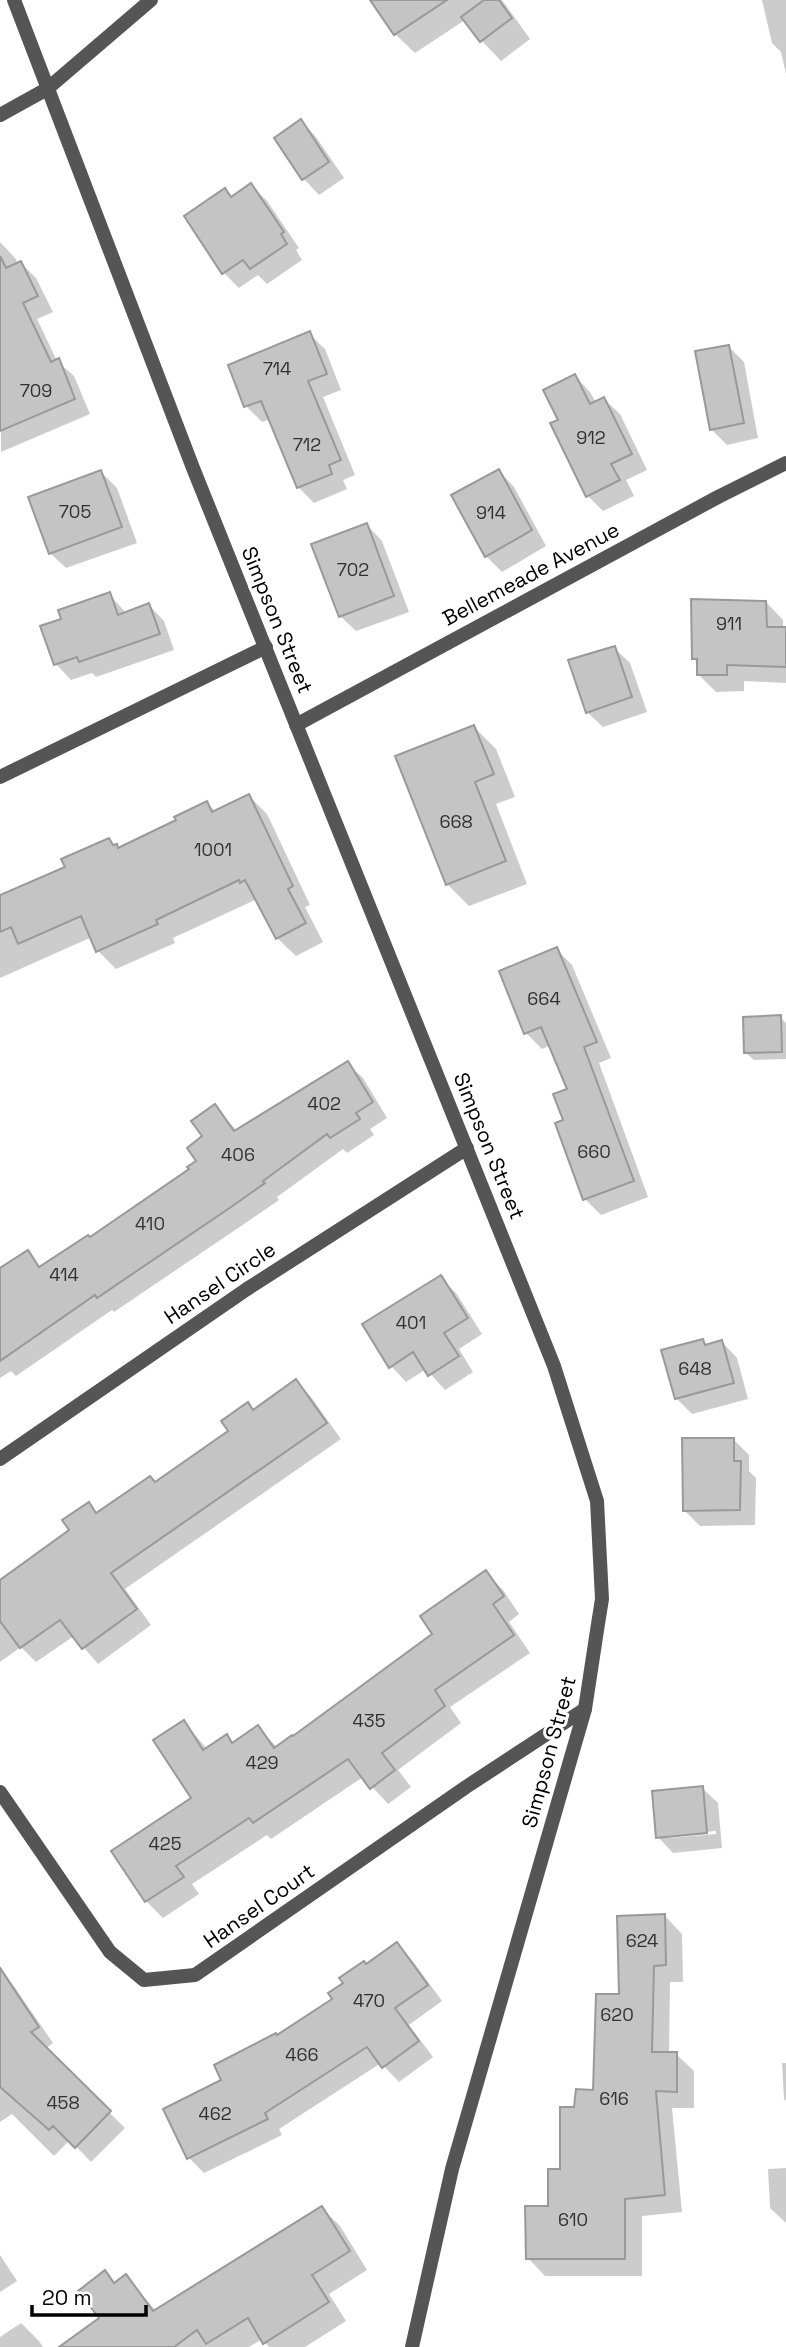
<svg xmlns="http://www.w3.org/2000/svg" width="786" height="2347" viewBox="0 0 786 2347" font-family="'Space Grotesk',sans-serif">
<style>
.shadow{fill:#0003;fill-rule:evenodd}
.building{fill:#c4c4c4;stroke:#999;stroke-width:2}
.lines{fill:none;stroke-linecap:round;stroke-linejoin:round}
.minor{stroke:#555;stroke-width:14}
.labels{text-anchor:middle;stroke-width:6;stroke-linejoin:round;paint-order:stroke}
.number-label{font-size:18px;fill:#313131}
.street-label{font-size:21px;fill:#000;stroke:#fff}
</style>
<rect width="100%" height="100%" fill="#fff"/>
<g class="shadow">
<polygon points="372,0 502,0 530,39 501,61 482,41 465,20 415,53 395,34"/>
<polygon points="762,0 786,0 786,74 781,52 772,43"/>
<polygon points="301,121 316,137 344,178 319,195 304,179 276,138"/>
<polygon points="251,185 267,201 299,248 296,250 302,260 267,284 258,275 239,288 224,273 225,190 233,198"/>
<polygon points="0,242 15,258 18,264 21,263 36,278 53,312 37,319 57,361 74,376 90,414 1,452"/>
<polygon points="309,334 325,349 341,390 323,397 355,475 343,480 347,489 314,503 298,487 270,419 262,422 246,406"/>
<polygon points="729,347 744,362 758,438 727,445 711,429"/>
<polygon points="575,376 590,392 596,403 604,399 620,414 647,470 626,480 634,496 603,511 588,496 560,421"/>
<polygon points="499,471 514,487 546,546 502,572 486,556"/>
<polygon points="101,472 117,488 137,543 66,568 50,553"/>
<polygon points="367,525 382,541 409,612 356,631 340,616"/>
<polygon points="109,594 126,613 149,605 164,621 174,650 96,677 92,673 71,680 56,664 43,627 63,620"/>
<polygon points="766,602 783,620 783,629 786,629 786,683 744,681 744,691 716,692 699,675 699,664 693,658"/>
<polygon points="614,648 630,663 647,712 603,727 587,712"/>
<polygon points="474,727 496,749 515,797 496,804 527,884 469,906 447,884"/>
<polygon points="249,796 267,814 310,905 305,907 323,942 296,956 277,938 257,899 173,938 175,943 116,969 98,951 92,937 0,978 0,897 67,868 109,840 120,849 178,821 207,803 216,812"/>
<polygon points="556,949 572,965 611,1058 599,1063 648,1197 601,1215 585,1199 565,1121 569,1090 551,1045 542,1049 526,1033"/>
<polygon points="780,1017 786,1023 786,1059 754,1060 746,1053"/>
<polygon points="347,1063 363,1078 387,1118 370,1129 374,1135 347,1153 343,1149 277,1197 279,1200 250,1220 114,1312 112,1310 16,1376 11,1371 0,1378 0,1294 90,1239 191,1170 199,1162 214,1106 237,1131"/>
<polygon points="440,1277 456,1293 482,1334 459,1349 473,1372 445,1390 426,1369 406,1382 391,1366"/>
<polygon points="703,1341 708,1346 722,1342 737,1358 748,1399 692,1414 676,1398"/>
<polygon points="296,1381 311,1397 341,1439 125,1589 151,1625 98,1664 74,1636 36,1662 21,1647 0,1662 0,1581 72,1530 89,1505 98,1514 155,1483 231,1432 248,1404 255,1411"/>
<polygon points="733,1439 749,1455 749,1471 756,1478 755,1525 700,1526 684,1510"/>
<polygon points="486,1573 503,1590 519,1614 509,1622 530,1653 450,1707 461,1723 398,1770 411,1787 388,1804 363,1777 271,1839 267,1835 192,1884 199,1894 163,1918 146,1901 194,1799 184,1722 207,1749 227,1736 234,1744 258,1728 277,1747 434,1634"/>
<path d="M702 1788 718 1803 722 1848 673 1853 658 1837ZM716 1831V1834L669 1838V1835Z"/>
<polygon points="665,1916 682,1934 683,1982 670,1982 669,2054 676,2054 694,2071 694,2108 672,2108 682,2212 642,2216 642,2276 545,2276 528,2258 550,2208 562,2171 575,2109 595,2092 621,1996"/>
<polygon points="396,1944 412,1960 442,2001 409,2025 433,2057 399,2082 381,2063 279,2129 282,2135 204,2173 189,2158 223,2081 278,2037 334,2000 345,1983"/>
<polygon points="0,1966 53,2043 45,2049 125,2128 91,2162 70,2140 54,2156 12,2114 0,2122"/>
<polygon points="782,2063 786,2063 786,2101 784,2099"/>
<polygon points="786,2168 786,2223 770,2208 768,2169"/>
<polygon points="322,2208 340,2226 367,2270 329,2294 346,2321 305,2347 269,2347 262,2339 249,2347 62,2347 101,2319 105,2273 116,2284 126,2276 156,2311"/>
<polygon points="0,2255 17,2281 0,2292"/>
<polygon points="21,2323 39,2341 43,2347 0,2347 0,2337"/>
</g>
<g class="building">
<polygon points="370,0 447,0 394,35"/>
<polygon points="484,0 499,0 512,18 480,42 461,17"/>
<polygon points="301,119 329,162 302,180 274,138"/>
<polygon points="251,183 284,232 281,234 287,244 250,269 243,260 222,274 184,216 225,188 231,197"/>
<polygon points="0,256 6,268 21,261 38,296 23,303 51,362 59,358 75,399 0,431"/>
<polygon points="310,331 327,374 308,381 341,460 329,465 332,474 297,488 261,401 244,407 228,365"/>
<polygon points="729,345 744,423 710,430 695,351"/>
<polygon points="575,374 590,404 604,397 632,454 611,464 620,480 586,497 550,423 558,420 543,390"/>
<polygon points="499,469 532,530 485,557 451,495"/>
<polygon points="101,470 122,527 49,554 28,497"/>
<polygon points="367,523 394,596 339,617 311,544"/>
<polygon points="110,592 118,615 149,603 160,634 79,662 77,657 54,665 40,626 61,619 58,610"/>
<polygon points="691,599 766,601 767,627 786,627 786,667 727,665 727,675 697,675 697,659 692,659"/>
<polygon points="615,646 632,697 586,713 568,660"/>
<polygon points="474,725 494,774 475,782 506,861 446,885 395,756"/>
<polygon points="249,794 293,886 288,889 306,923 276,939 245,880 240,883 239,880 156,920 158,924 96,952 81,916 18,944 11,927 0,932 0,895 65,867 61,859 109,838 113,845 117,844 118,848 176,820 174,817 207,801 212,812"/>
<polygon points="557,947 597,1042 584,1047 634,1181 583,1200 555,1123 563,1120 553,1094 567,1089 541,1027 524,1034 499,971"/>
<polygon points="781,1015 782,1052 744,1053 743,1017"/>
<polygon points="348,1061 373,1102 356,1113 360,1119 330,1138 327,1134 263,1181 265,1183 234,1205 97,1298 95,1295 0,1361 0,1268 28,1250 39,1267 88,1235 90,1237 189,1169 187,1167 196,1161 187,1148 202,1136 191,1121 215,1104 234,1131"/>
<polygon points="441,1275 468,1318 444,1333 459,1356 428,1376 413,1352 389,1368 362,1324"/>
<polygon points="703,1339 705,1345 722,1340 734,1383 675,1399 661,1350"/>
<polygon points="296,1379 327,1423 111,1573 137,1609 82,1649 60,1620 20,1648 0,1621 0,1580 69,1530 62,1520 89,1502 96,1513 150,1476 155,1482 228,1431 221,1421 248,1402 253,1410"/>
<polygon points="682,1438 734,1438 734,1461 741,1461 740,1510 683,1511"/>
<polygon points="486,1570 504,1596 493,1604 514,1635 435,1690 445,1706 382,1753 395,1770 370,1789 348,1759 253,1823 249,1818 176,1866 184,1877 145,1902 111,1851 191,1798 153,1740 184,1720 203,1750 227,1734 232,1743 258,1725 274,1748 292,1735 293,1736 432,1634 420,1616"/>
<polygon points="703,1786 707,1833 656,1838 652,1791"/>
<polygon points="665,1914 666,1965 654,1966 652,2052 677,2052 677,2092 656,2091 665,2195 625,2199 625,2259 526,2259 525,2206 548,2206 548,2169 560,2169 560,2107 574,2107 576,2089 593,2090 596,1994 619,1994 617,1916"/>
<polygon points="397,1942 428,1985 395,2008 419,2041 382,2068 367,2047 265,2113 268,2119 187,2159 163,2109 221,2080 214,2065 276,2033 277,2035 332,1999 328,1993 343,1983 339,1978 364,1961 366,1964"/>
<polygon points="0,1968 39,2027 31,2032 111,2111 75,2148 53,2126 49,2130 0,2087"/>
<polygon points="322,2206 350,2251 312,2275 329,2302 263,2344 248,2318 206,2344 197,2330 174,2347 59,2347 99,2318 78,2291 105,2270 114,2283 126,2274 153,2311"/>
</g>
<g class="lines">
<g class="minor">
<polyline points="14,0 193,468 554,1366 597,1501 602,1599 598,1624 585,1709 452,2169 412,2347"/>
<polyline points="0,115 47,89 151,0"/>
<polyline points="296,725 718,497 786,463"/>
<polyline points="0,777 266,647"/>
<polyline points="0,1459 247,1289 467,1148"/>
<polyline points="0,1792 110,1952 144,1980 195,1975 466,1787 585,1709"/>
</g>
</g>
<g class="labels">
<g class="number-label">
<text x="277" y="375">714</text>
<text x="36" y="397">709</text>
<text x="591" y="444">912</text>
<text x="307" y="451">712</text>
<text x="75" y="518">705</text>
<text x="491" y="519">914</text>
<text x="353" y="576">702</text>
<text x="729" y="630">911</text>
<text x="456" y="828">668</text>
<text x="213" y="856">1001</text>
<text x="544" y="1005">664</text>
<text x="324" y="1110">402</text>
<text x="594" y="1158">660</text>
<text x="238" y="1161">406</text>
<text x="150" y="1230">410</text>
<text x="64" y="1281">414</text>
<text x="411" y="1329">401</text>
<text x="695" y="1375">648</text>
<text x="369" y="1727">435</text>
<text x="262" y="1769">429</text>
<text x="165" y="1850">425</text>
<text x="642" y="1947">624</text>
<text x="369" y="2007">470</text>
<text x="617" y="2021">620</text>
<text x="302" y="2061">466</text>
<text x="614" y="2105">616</text>
<text x="63" y="2109">458</text>
<text x="215" y="2120">462</text>
<text x="573" y="2226">610</text>
</g>
<g class="street-label">
<text transform="translate(531 574) rotate(-28)" y="7">Bellemeade Avenue</text>
<text transform="translate(277 620) rotate(68)" y="7">Simpson Street</text>
<text transform="translate(489 1146) rotate(68)" y="7">Simpson Street</text>
<text transform="translate(220 1283) rotate(-34)" y="7">Hansel Circle</text>
<text transform="translate(549 1752) rotate(-75)" y="7">Simpson Street</text>
<text transform="translate(259 1906) rotate(-35)" y="7">Hansel Court</text>
</g>
</g>
<path d="M32 2305v10h114v-10" fill="none" stroke="#000000" stroke-width="3.5"/>
<text x="42" y="2305" font-size="21" fill="#000000" stroke="#ffffff" stroke-width="5" paint-order="stroke">20 m</text>
</svg>
